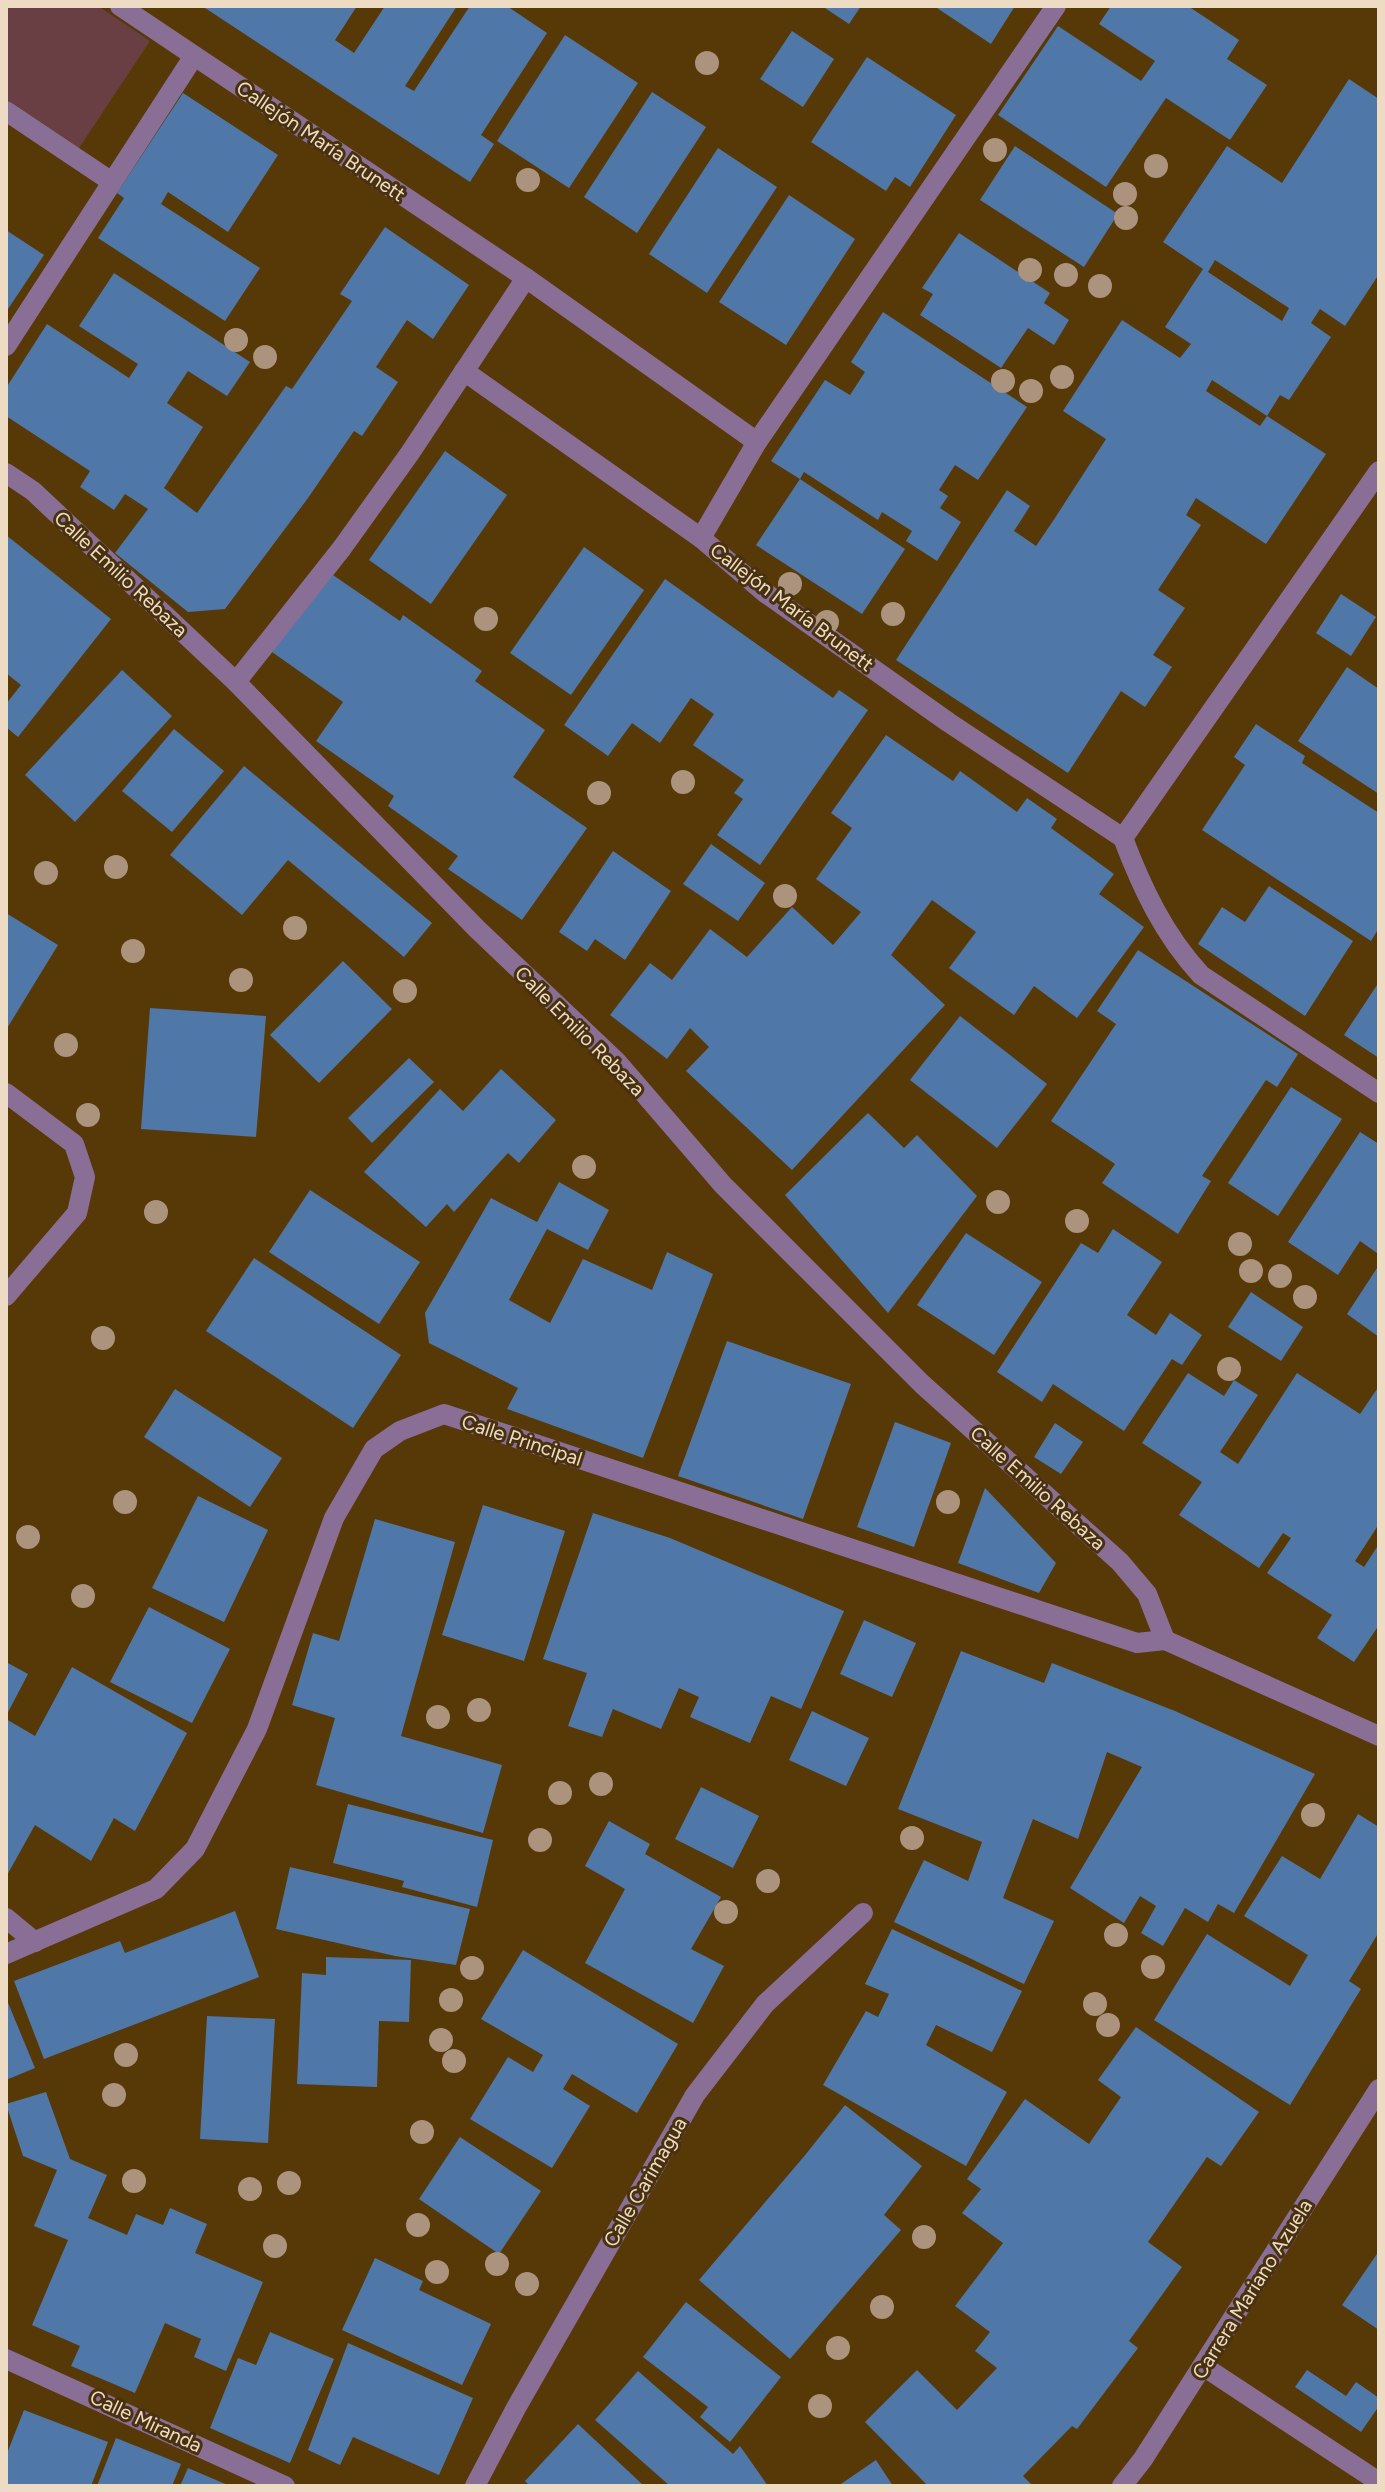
<svg xmlns="http://www.w3.org/2000/svg" width="1385" height="2492" viewBox="0 0 1385 2492" font-family="Figtree,sans-serif">
<style>
.green{fill:#693f43}
.building{fill:#4f77a8;fill-rule:evenodd}
.lines{fill:none;stroke-linecap:round;stroke-linejoin:round}
.minor{stroke:#896e96;stroke-width:20}
.tree{fill:#ac937d}
.labels{text-anchor:middle;stroke-width:6;stroke-linejoin:round;paint-order:stroke}
.street-label{font-size:20px;fill:#eedbc4;stroke:#48310e}
</style>
<rect width="100%" height="100%" fill="#573908"/>
<polygon class="green" points="6,6 98,6 150,41 79,148 6,99"/>
<g class="building">
<polygon points="202,6 357,6 335,40 354,53 385,6 457,6 405,86 414,91 470,6 507,6 547,33 481,135 494,144 470,182"/>
<polygon points="822,6 861,6 849,24"/>
<polygon points="934,6 1015,6 991,44"/>
<polygon points="1111,6 1188,6 1239,40 1227,59 1267,85 1230,140 1166,98 1106,187 998,115 1058,26 1141,81 1155,61 1099,24"/>
<polygon points="792,31 834,59 803,107 760,79"/>
<polygon points="565,35 638,83 569,188 497,141"/>
<polygon points="867,57 956,115 910,187 895,177 886,191 811,142"/>
<path d="M1349 79 1379 99V274L1345 326 1320 309 1311 323 1331 337 1289 400 1280 395 1267 416 1212 380 1206 391 1260 426 1267 416 1326 454 1266 544 1196 498 1186 515 1201 525 1158 590 1185 608 1153 655 1172 667 1145 707 1121 691 1068 773 896 660 1007 490 1030 506 1014 531 1036 546 1053 521 1106 439 1063 411 1122 320 1180 358 1191 344 1165 327 1203 269 1163 242 1227 146 1282 183ZM1215 260 1289 308 1282 321 1208 272Z"/>
<polygon points="652,92 706,127 637,233 584,197"/>
<polygon points="183,93 278,155 228,232 168,192 161,204 260,268 225,321 98,238 124,198 117,193"/>
<polygon points="1015,146 1118,214 1084,267 980,200"/>
<polygon points="718,148 777,187 707,293 649,254"/>
<polygon points="789,195 855,239 786,345 719,302"/>
<polygon points="385,227 469,285 433,339 407,320 376,367 398,382 362,436 354,431 308,498 225,609 188,612 115,553 148,509 125,494 114,510 80,487 90,471 6,416 6,388 47,324 129,378 138,364 79,326 114,273 250,362 227,396 188,371 167,403 203,427 164,488 197,513 286,386 292,389 352,301 340,294"/>
<polygon points="6,230 44,255 6,312"/>
<polygon points="959,233 1050,293 1044,303 1069,320 1054,345 1028,328 1001,368 920,315 933,294 922,288"/>
<polygon points="883,312 1027,407 978,480 955,465 939,490 948,496 940,508 961,522 937,561 906,541 912,531 882,512 878,520 804,472 800,479 771,461 825,380 850,395 865,372 851,362"/>
<polygon points="445,451 507,495 431,604 369,560"/>
<polygon points="800,479 905,549 862,614 756,545"/>
<polygon points="6,535 111,619 18,737 6,727 6,704 21,685 6,673"/>
<polygon points="584,547 644,590 571,695 510,653"/>
<polygon points="327,571 400,621 403,615 482,671 475,681 545,730 513,777 587,828 522,920 448,869 458,856 388,806 394,796 316,741 343,702 272,652"/>
<polygon points="665,579 833,698 839,690 868,710 760,865 717,835 743,799 734,793 744,780 693,745 714,714 691,698 660,743 632,723 608,756 564,725"/>
<polygon points="1341,594 1376,617 1351,656 1316,633"/>
<polygon points="1347,667 1379,689 1379,794 1298,741"/>
<polygon points="122,670 172,716 75,822 25,775"/>
<polygon points="1256,724 1305,756 1302,763 1379,813 1379,928 1371,941 1202,830 1245,765 1234,757"/>
<polygon points="174,729 224,771 172,832 122,791"/>
<polygon points="886,735 953,781 960,771 1017,812 1027,798 1057,819 1051,828 1114,874 1099,894 1144,927 1077,1018 1034,986 1014,1015 949,968 976,932 932,900 891,955 945,1005 792,1170 686,1071 709,1047 690,1028 667,1059 610,1015 650,963 672,980 710,929 747,957 792,907 833,945 861,912 816,879 852,828 831,813"/>
<polygon points="244,766 432,923 404,957 288,860 242,915 170,855"/>
<polygon points="711,844 765,883 738,921 683,884"/>
<polygon points="613,851 671,891 625,960 595,939 587,951 559,932"/>
<polygon points="1269,886 1353,941 1305,1016 1198,944 1222,907 1245,922"/>
<polygon points="6,913 58,945 6,1030"/>
<polygon points="1138,950 1298,1054 1277,1087 1266,1080 1202,1176 1211,1181 1178,1234 1102,1183 1115,1164 1051,1121 1116,1024 1097,1011"/>
<polygon points="343,961 392,1009 319,1083 270,1035"/>
<polygon points="1379,982 1379,1058 1344,1035"/>
<polygon points="150,1008 266,1016 256,1137 141,1129"/>
<polygon points="960,1016 1047,1084 997,1148 910,1080"/>
<polygon points="409,1058 434,1082 372,1143 348,1118"/>
<polygon points="501,1069 556,1120 519,1163 508,1153 454,1212 447,1204 426,1227 364,1172 440,1089 463,1111"/>
<polygon points="1291,1087 1342,1119 1278,1216 1228,1183"/>
<polygon points="868,1113 904,1148 917,1135 977,1196 888,1313 785,1195"/>
<polygon points="1360,1132 1379,1144 1379,1250 1377,1253 1360,1241 1338,1275 1288,1242"/>
<polygon points="559,1182 609,1210 588,1250 547,1229 509,1300 550,1323 583,1259 652,1290 667,1252 713,1274 643,1458 507,1409 518,1388 429,1343 425,1313 491,1198 537,1222"/>
<polygon points="310,1190 420,1262 379,1324 269,1252"/>
<polygon points="1113,1229 1162,1262 1127,1315 1156,1335 1170,1313 1202,1335 1182,1365 1172,1359 1124,1431 1053,1384 1042,1402 997,1372 1081,1243 1098,1253"/>
<polygon points="966,1233 1042,1282 994,1355 917,1305"/>
<polygon points="254,1258 401,1355 353,1428 206,1331"/>
<polygon points="1379,1265 1379,1337 1347,1314"/>
<polygon points="1251,1292 1303,1327 1281,1361 1228,1327"/>
<polygon points="727,1341 851,1384 803,1519 678,1476"/>
<polygon points="1188,1373 1224,1396 1234,1380 1258,1395 1220,1452 1238,1464 1297,1373 1360,1414 1379,1386 1379,1524 1355,1561 1364,1567 1379,1544 1379,1625 1354,1662 1317,1638 1332,1615 1267,1573 1291,1538 1283,1533 1259,1568 1179,1515 1202,1482 1142,1443"/>
<polygon points="175,1389 282,1458 250,1507 144,1437"/>
<polygon points="895,1422 951,1443 914,1547 857,1527"/>
<polygon points="1055,1423 1083,1442 1061,1474 1034,1457"/>
<polygon points="985,1488 1056,1563 1039,1593 958,1563"/>
<polygon points="198,1496 268,1530 224,1622 152,1588"/>
<polygon points="483,1505 565,1531 524,1661 442,1635"/>
<polygon points="593,1513 670,1538 844,1611 801,1709 771,1696 750,1743 690,1717 699,1697 679,1688 661,1729 613,1709 602,1737 568,1726 587,1673 543,1659"/>
<polygon points="375,1519 455,1542 401,1736 502,1765 483,1833 316,1785 335,1718 292,1705 313,1633 339,1641"/>
<polygon points="149,1607 230,1649 192,1723 110,1682"/>
<polygon points="864,1620 916,1643 892,1697 840,1674"/>
<polygon points="961,1651 1044,1683 1052,1663 1175,1711 1315,1774 1234,1913 1218,1904 1208,1922 1185,1908 1163,1946 1141,1933 1156,1906 1140,1896 1124,1923 1070,1888 1142,1767 1107,1752 1078,1839 1033,1819 1003,1898 1054,1921 1024,1984 894,1922 924,1860 968,1881 982,1842 898,1809"/>
<polygon points="6,1662 28,1674 6,1716"/>
<polygon points="72,1667 187,1733 135,1831 114,1818 91,1861 35,1825 6,1877 6,1719 35,1736"/>
<polygon points="812,1711 869,1738 846,1786 789,1760"/>
<polygon points="701,1787 759,1816 733,1868 675,1839"/>
<polygon points="348,1804 493,1840 477,1907 402,1887 404,1881 333,1863"/>
<polygon points="1358,1814 1379,1827 1379,1932 1349,1981 1361,1989 1290,2105 1154,2020 1207,1934 1290,1986 1308,1955 1244,1916 1282,1856 1320,1879"/>
<polygon points="609,1821 650,1844 645,1854 721,1897 691,1949 724,1966 693,2023 585,1963 625,1889 585,1866"/>
<polygon points="290,1867 470,1909 456,1965 395,1956 276,1929"/>
<polygon points="235,1911 259,1977 44,2059 14,1981 120,1941 125,1953"/>
<polygon points="892,1929 1022,1991 992,2052 936,2025 926,2045 1007,2092 966,2166 823,2085 866,2011 878,2017 889,1994 865,1984"/>
<polygon points="523,1950 678,2044 637,2113 572,2074 563,2089 590,2106 552,2168 470,2119 508,2057 533,2072 543,2055 481,2019"/>
<polygon points="326,1957 411,1960 409,2022 379,2021 377,2087 297,2084 302,1973 326,1975"/>
<polygon points="6,1998 35,2068 6,2080"/>
<polygon points="207,2016 275,2019 268,2143 200,2139"/>
<polygon points="1136,2027 1259,2112 1221,2166 1207,2157 1148,2242 1182,2267 1129,2341 1138,2348 1077,2429 1072,2426 1023,2476 1033,2486 928,2486 865,2422 917,2370 957,2410 997,2368 975,2351 990,2332 955,2306 1003,2243 962,2213 981,2189 967,2179 1025,2099 1089,2144 1121,2097 1098,2080"/>
<polygon points="46,2092 70,2159 107,2175 88,2218 127,2235 136,2214 163,2225 170,2208 207,2224 195,2253 263,2282 226,2371 194,2357 201,2339 165,2323 135,2393 71,2366 80,2346 32,2325 68,2240 34,2226 57,2170 23,2156 6,2104"/>
<polygon points="845,2105 922,2166 884,2215 901,2230 790,2359 699,2280 806,2154"/>
<polygon points="460,2137 541,2191 499,2254 419,2199"/>
<polygon points="1379,2251 1379,2330 1342,2305"/>
<polygon points="375,2258 423,2281 419,2290 491,2324 462,2385 342,2330"/>
<polygon points="686,2302 781,2377 730,2442 700,2417 708,2407 643,2357"/>
<polygon points="270,2332 334,2359 290,2463 210,2428 238,2358 256,2365"/>
<polygon points="348,2343 473,2398 439,2475 353,2437 340,2465 308,2450"/>
<polygon points="1307,2370 1346,2396 1356,2382 1379,2398 1379,2406 1361,2432 1295,2387"/>
<polygon points="638,2371 733,2454 740,2446 768,2486 670,2486 595,2420"/>
<polygon points="24,2410 108,2442 91,2486 6,2486 6,2456"/>
<polygon points="578,2424 644,2486 530,2486 525,2481"/>
<polygon points="116,2438 181,2464 172,2486 97,2486"/>
<polygon points="876,2460 893,2486 838,2486"/>
<polygon points="188,2468 230,2486 180,2486"/>
</g>
<g class="lines">
<g class="minor">
<polyline points="120,6 526,278 757,442"/>
<polyline points="6,111 112,182"/>
<polyline points="6,346 194,56"/>
<polyline points="464,371 701,538 764,592 948,722 1123,838"/>
<polyline points="6,473 33,491 236,682 477,929 617,1062 723,1185 922,1384 1120,1562 1147,1594 1165,1640"/>
<polyline points="701,538 757,442 1056,6"/>
<polyline points="236,682 342,548 410,453 526,278"/>
<polyline points="1123,838 1379,471"/>
<path d="M1123 838C1142 888 1164 935 1201 975L1379 1093"/>
<polyline points="6,1093 74,1144 85,1177 77,1213 6,1296"/>
<polyline points="1165,1640 1379,1736"/>
<polyline points="6,1918 35,1942"/>
<polyline points="6,1954 156,1889 195,1849 257,1729 334,1518 374,1449 400,1431 444,1414 1137,1643 1165,1640"/>
<polyline points="6,2359 285,2486"/>
<polyline points="1203,2366 1379,2482"/>
<polyline points="475,2486 516,2408 695,2095 765,2004 863,1913"/>
<polyline points="1122,2486 1143,2459 1379,2089"/>
</g>
</g>
<g class="tree">
<circle cx="707" cy="63" r="12"/>
<circle cx="995" cy="150" r="12"/>
<circle cx="1156" cy="166" r="12"/>
<circle cx="528" cy="180" r="12"/>
<circle cx="1125" cy="194" r="12"/>
<circle cx="1126" cy="218" r="12"/>
<circle cx="1030" cy="270" r="12"/>
<circle cx="1066" cy="275" r="12"/>
<circle cx="1100" cy="286" r="12"/>
<circle cx="236" cy="340" r="12"/>
<circle cx="265" cy="357" r="12"/>
<circle cx="1062" cy="377" r="12"/>
<circle cx="1003" cy="381" r="12"/>
<circle cx="1031" cy="391" r="12"/>
<circle cx="790" cy="584" r="12"/>
<circle cx="893" cy="614" r="12"/>
<circle cx="486" cy="619" r="12"/>
<circle cx="827" cy="622" r="12"/>
<circle cx="683" cy="782" r="12"/>
<circle cx="599" cy="793" r="12"/>
<circle cx="116" cy="867" r="12"/>
<circle cx="46" cy="873" r="12"/>
<circle cx="785" cy="896" r="12"/>
<circle cx="295" cy="928" r="12"/>
<circle cx="133" cy="951" r="12"/>
<circle cx="241" cy="980" r="12"/>
<circle cx="405" cy="991" r="12"/>
<circle cx="66" cy="1045" r="12"/>
<circle cx="88" cy="1115" r="12"/>
<circle cx="584" cy="1167" r="12"/>
<circle cx="998" cy="1202" r="12"/>
<circle cx="156" cy="1212" r="12"/>
<circle cx="1077" cy="1221" r="12"/>
<circle cx="1240" cy="1244" r="12"/>
<circle cx="1251" cy="1271" r="12"/>
<circle cx="1280" cy="1276" r="12"/>
<circle cx="1305" cy="1297" r="12"/>
<circle cx="103" cy="1338" r="12"/>
<circle cx="1229" cy="1369" r="12"/>
<circle cx="125" cy="1502" r="12"/>
<circle cx="948" cy="1502" r="12"/>
<circle cx="28" cy="1537" r="12"/>
<circle cx="83" cy="1596" r="12"/>
<circle cx="479" cy="1710" r="12"/>
<circle cx="438" cy="1717" r="12"/>
<circle cx="601" cy="1784" r="12"/>
<circle cx="560" cy="1793" r="12"/>
<circle cx="1313" cy="1815" r="12"/>
<circle cx="912" cy="1838" r="12"/>
<circle cx="540" cy="1840" r="12"/>
<circle cx="768" cy="1881" r="12"/>
<circle cx="726" cy="1912" r="12"/>
<circle cx="1116" cy="1935" r="12"/>
<circle cx="1153" cy="1967" r="12"/>
<circle cx="472" cy="1968" r="12"/>
<circle cx="451" cy="2000" r="12"/>
<circle cx="1095" cy="2004" r="12"/>
<circle cx="1108" cy="2025" r="12"/>
<circle cx="441" cy="2040" r="12"/>
<circle cx="126" cy="2055" r="12"/>
<circle cx="454" cy="2061" r="12"/>
<circle cx="114" cy="2095" r="12"/>
<circle cx="422" cy="2132" r="12"/>
<circle cx="134" cy="2181" r="12"/>
<circle cx="289" cy="2183" r="12"/>
<circle cx="250" cy="2189" r="12"/>
<circle cx="418" cy="2225" r="12"/>
<circle cx="924" cy="2237" r="12"/>
<circle cx="275" cy="2246" r="12"/>
<circle cx="497" cy="2264" r="12"/>
<circle cx="437" cy="2272" r="12"/>
<circle cx="527" cy="2284" r="12"/>
<circle cx="882" cy="2307" r="12"/>
<circle cx="838" cy="2348" r="12"/>
<circle cx="820" cy="2406" r="12"/>
</g>
<g class="labels">
<g class="street-label">
<text transform="translate(321 141) rotate(34)" y="7">Callejón María Brunett</text>
<text transform="translate(121 574) rotate(43)" y="7">Calle Emilio Rebaza</text>
<text transform="translate(792 607) rotate(37)" y="7">Callejón María Brunett</text>
<text transform="translate(580 1031) rotate(45)" y="7">Calle Emilio Rebaza</text>
<text transform="translate(522 1440) rotate(18)" y="7">Calle Principal</text>
<text transform="translate(1038 1488) rotate(42)" y="7">Calle Emilio Rebaza</text>
<text transform="translate(645 2182) rotate(-60)" y="7">Calle Carimagua</text>
<text transform="translate(1252 2289) rotate(-58)" y="7">Carrera Mariano Azuela</text>
<text transform="translate(146 2421) rotate(25)" y="7">Calle Miranda</text>
</g>
</g>
<rect width="1385" height="2492" fill="none" stroke="#eedbc4" stroke-width="16"/>
</svg>
